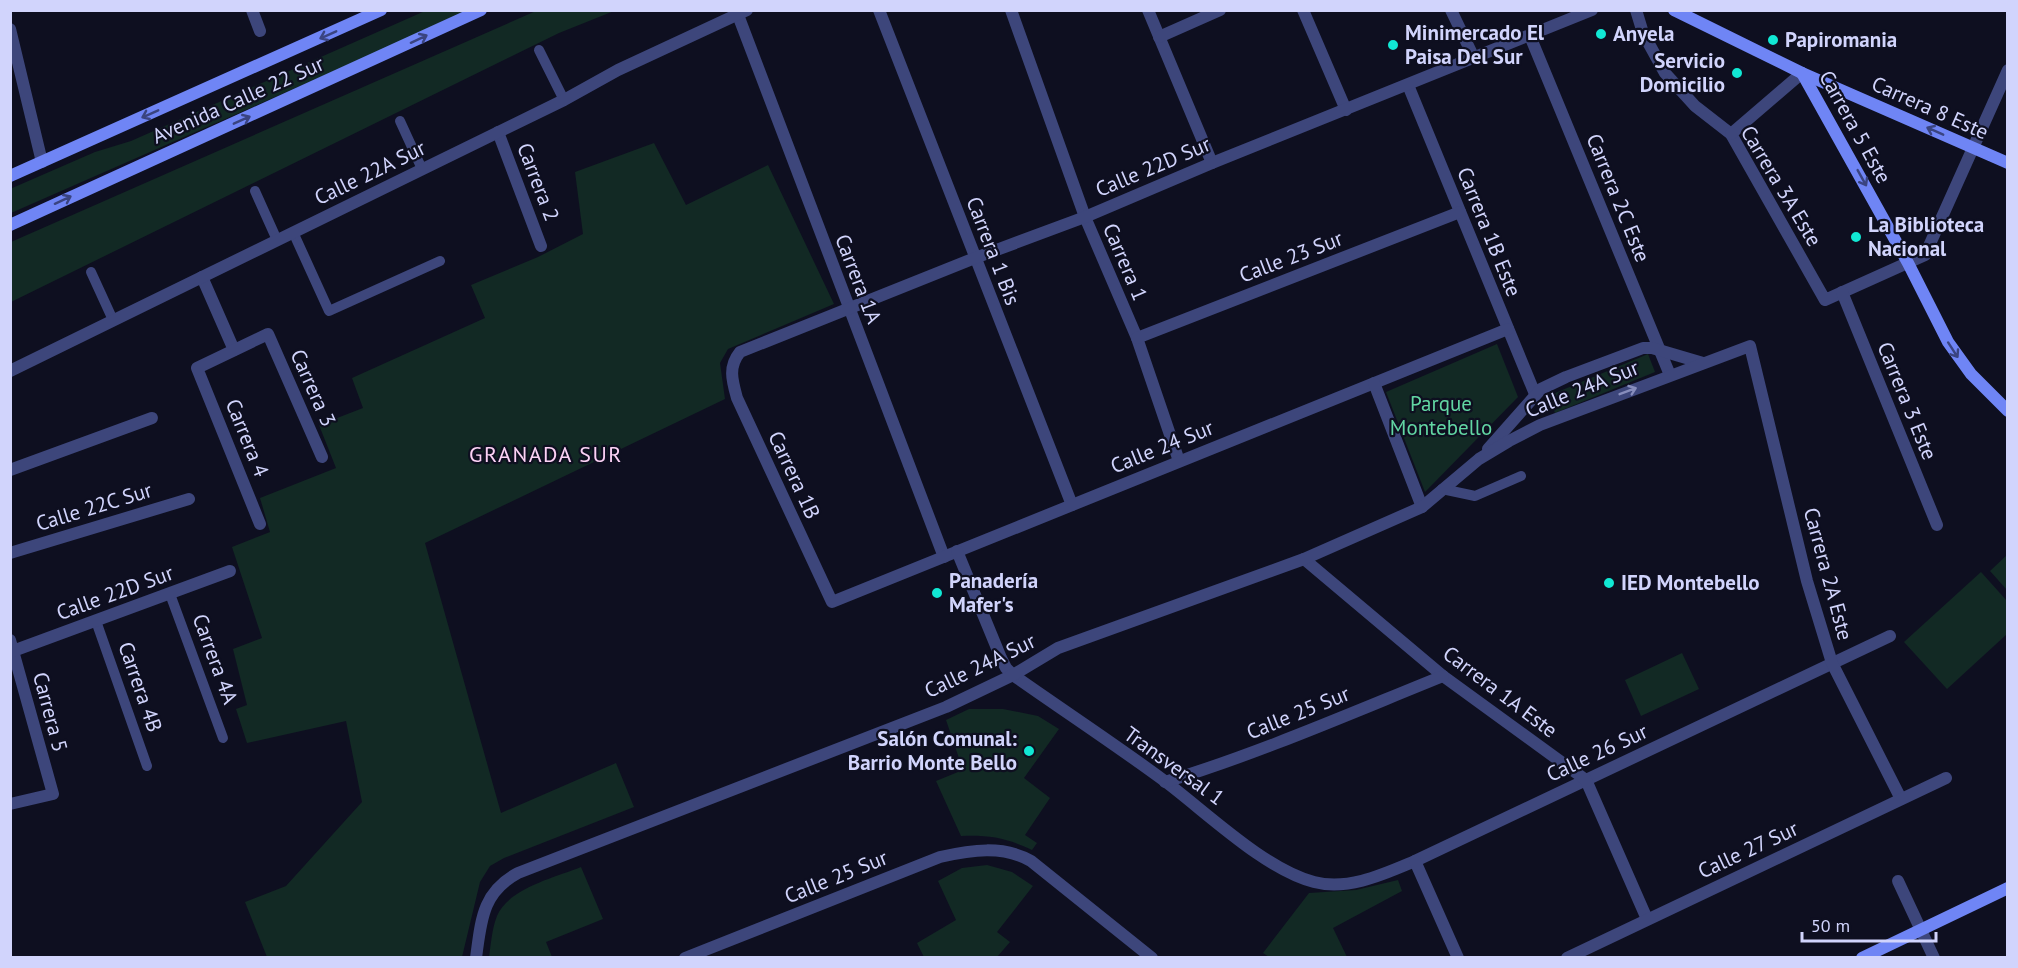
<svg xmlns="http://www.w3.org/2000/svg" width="2018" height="968" viewBox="0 0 2018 968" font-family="'PT Sans',sans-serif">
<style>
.green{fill:#122924}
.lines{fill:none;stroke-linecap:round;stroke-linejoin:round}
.lane{stroke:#3d467b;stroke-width:10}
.street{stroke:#3d467b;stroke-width:12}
.secondary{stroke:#6f85f5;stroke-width:12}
.oneway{stroke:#3a4480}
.oneway2{stroke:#878dbc}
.poi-dot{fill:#11e8d4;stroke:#0e0f20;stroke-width:2}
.labels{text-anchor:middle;stroke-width:4.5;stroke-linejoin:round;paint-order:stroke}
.poi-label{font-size:21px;font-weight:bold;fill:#d1d4fc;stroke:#0e0f20;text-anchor:start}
.street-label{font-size:21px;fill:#d1d4fc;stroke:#0e0f20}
.park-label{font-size:21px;fill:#62d6a3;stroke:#0e0f20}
.neighbourhood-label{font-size:22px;letter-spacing:1.5px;fill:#fcd2f5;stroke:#0e0f20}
</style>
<rect width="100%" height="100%" fill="#0e0f20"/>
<g class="green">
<polygon points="425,11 471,11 11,213 10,189 95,152 131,141"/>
<polygon points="536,11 614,11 559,33 11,302 11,242"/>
<polygon points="654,143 686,205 768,165 834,304 728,349 720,363 725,399 425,543 501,813 616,763 634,807 504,858 490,866 480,882 462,957 267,957 245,902 286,886 362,802 346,721 247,743 236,709 247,705 233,649 262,638 232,547 270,532 260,498 336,468 319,425 363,408 352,378 485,318 471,285 538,257 583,234 575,172"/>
<polygon points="1497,344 1518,397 1425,492 1386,392"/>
<polygon points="1648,354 1655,372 1555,413 1548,396"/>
<polygon points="2007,555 2007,590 1990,571"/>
<polygon points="1981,572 2007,601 2007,634 1947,689 1904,642"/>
<polygon points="1682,653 1699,689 1641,716 1625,680"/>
<path d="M969 709H1003L1038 716 1059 729 1024 778 1050 798 1025 835 1037 843 1032 850C1006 838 991 835 961 836L936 781 963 770 946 720Z"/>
<polygon points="987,865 1012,872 1033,886 997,932 1010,942 997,957 924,957 917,943 956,920 938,881 962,868"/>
<path d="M581 867 603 919 546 942 552 957H489C491 944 492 928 497 916 509 888 554 878 581 867Z"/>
<polygon points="1398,880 1402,891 1333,928 1347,957 1269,957 1263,953 1309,893 1356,890"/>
</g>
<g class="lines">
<g class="lane">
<polyline points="539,50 564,100"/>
<polyline points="400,121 422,169"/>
<polyline points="255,191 277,240"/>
<polyline points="293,232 329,311 440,261"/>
<polyline points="91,272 113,320"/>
<polyline points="1442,489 1475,496 1521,476"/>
<polyline points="170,594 223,738"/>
<polyline points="96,621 147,766"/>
</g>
<g class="street">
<polyline points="252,10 260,31"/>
<polyline points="879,10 1072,505"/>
<polyline points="1011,10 1085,217 1137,338 1179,461"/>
<polyline points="1148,10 1212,163"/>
<polyline points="1303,10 1346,110"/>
<polyline points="1451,10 1474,58"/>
<polyline points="1636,10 1643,33 1665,73 1695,106 1731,134 1825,300 1925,255 2008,70"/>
<polyline points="738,15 944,557"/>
<polyline points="10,29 42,162"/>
<polyline points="1530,36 1670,375"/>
<polyline points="1159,37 1220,10"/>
<polyline points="1408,85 1535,394"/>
<polyline points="498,132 541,246"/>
<polyline points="1731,134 1802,73"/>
<polyline points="202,277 234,350"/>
<polyline points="1842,292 1937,525"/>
<path d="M1508 329 832 602 737 398C732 380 728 367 740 352L975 258 1085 217 1212 163 1592 10"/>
<polyline points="1137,338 1460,212"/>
<polyline points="10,371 564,100 618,70 747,10"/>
<polyline points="1374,383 1422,507"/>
<polyline points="1488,449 1541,389 1566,377 1643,348 1652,348 1703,363"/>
<polyline points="10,470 152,418"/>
<polyline points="260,524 197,368 268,334 322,457"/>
<path d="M957 551 1001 658 1006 668 1013 675C1064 711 1116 745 1166 782 1207 813 1266 870 1314 882 1348 891 1384 874 1415 861L1890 636"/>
<polyline points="10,553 189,499"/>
<polyline points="1304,559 1443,676 1586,780 1647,919"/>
<polyline points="10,640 53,794 10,804"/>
<polyline points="13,651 230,571"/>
<path d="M1165 782C1260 753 1351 713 1443 676"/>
<polyline points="1415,861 1458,958"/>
<polyline points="1898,881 1934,958"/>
<path d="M476 958C481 921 482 892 518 873L946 707 1013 675 1058 648 1304 559 1422 507 1479 459 1509 441 1540 425 1750 346 1807 581 1832 663 1901 799"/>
<path d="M685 958 940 857C971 850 1003 845 1031 861L1152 958"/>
<polyline points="1567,958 1946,778"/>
</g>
<g class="secondary">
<polyline points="1674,10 1802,73 2008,163"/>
<polyline points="1802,73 1908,263 1948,342 1971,374 2008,411"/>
<polyline points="10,176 381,10"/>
<polyline points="10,225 481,10"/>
<polyline points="1862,958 2008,888"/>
</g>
</g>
<defs><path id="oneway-shaft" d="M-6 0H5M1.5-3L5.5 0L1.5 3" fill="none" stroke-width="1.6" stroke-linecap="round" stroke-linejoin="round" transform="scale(1.5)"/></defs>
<g class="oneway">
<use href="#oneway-shaft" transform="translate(328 35) rotate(156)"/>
<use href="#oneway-shaft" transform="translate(419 39) rotate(-25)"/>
<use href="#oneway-shaft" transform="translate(150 114) rotate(156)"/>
<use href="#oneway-shaft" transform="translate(242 120) rotate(-24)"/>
<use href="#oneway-shaft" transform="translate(1935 131) rotate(-156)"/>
<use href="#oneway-shaft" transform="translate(1862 178) rotate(61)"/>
<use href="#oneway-shaft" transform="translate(63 200) rotate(-25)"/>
<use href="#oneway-shaft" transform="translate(1953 350) rotate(57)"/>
</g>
<use class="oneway2" href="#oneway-shaft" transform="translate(1628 391) rotate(-21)"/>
<g class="poi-dot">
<circle cx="1601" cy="34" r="6"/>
<circle cx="1773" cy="40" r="6"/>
<circle cx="1393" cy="45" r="6"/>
<circle cx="1737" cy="73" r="6"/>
<circle cx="1856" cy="237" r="6"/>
<circle cx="1609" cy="583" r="6"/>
<circle cx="937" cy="593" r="6"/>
<circle cx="1029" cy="751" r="6"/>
</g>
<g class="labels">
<g class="poi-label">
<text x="1405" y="40">Minimercado El<tspan x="1405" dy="24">Paisa Del Sur</tspan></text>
<text x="1613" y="41">Anyela</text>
<text x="1785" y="47">Papiromania</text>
<text x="1725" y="68" text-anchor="end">Servicio<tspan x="1725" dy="24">Domicilio</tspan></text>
<text x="1868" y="232">La Biblioteca<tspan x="1868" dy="24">Nacional</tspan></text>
<text x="949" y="588">Panadería<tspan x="949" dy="24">Mafer's</tspan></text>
<text x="1621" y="590">IED Montebello</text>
<text x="1017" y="746" text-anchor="end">Salón Comunal:<tspan x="1017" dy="24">Barrio Monte Bello</tspan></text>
</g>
<g class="street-label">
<text transform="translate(238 100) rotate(-24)" y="7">Avenida Calle 22 Sur</text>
<text transform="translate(1930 108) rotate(24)" y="7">Carrera 8 Este</text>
<text transform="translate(1855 127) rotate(61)" y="7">Carrera 5 Este</text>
<text transform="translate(1153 167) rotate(-23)" y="7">Calle 22D Sur</text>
<text transform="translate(370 173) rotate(-26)" y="7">Calle 22A Sur</text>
<text transform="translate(538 182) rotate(69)" y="7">Carrera 2</text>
<text transform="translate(1781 186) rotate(59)" y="7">Carrera 3A Este</text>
<text transform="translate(1618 198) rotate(68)" y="7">Carrera 2C Este</text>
<text transform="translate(1489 232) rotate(68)" y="7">Carrera 1B Este</text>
<text transform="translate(993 251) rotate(69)" y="7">Carrera 1 Bis</text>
<text transform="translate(1291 257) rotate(-21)" y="7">Calle 23 Sur</text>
<text transform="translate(1125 262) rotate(67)" y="7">Carrera 1</text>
<text transform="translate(858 279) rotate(69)" y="7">Carrera 1A</text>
<text transform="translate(313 388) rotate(66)" y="7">Carrera 3</text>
<text transform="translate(1582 389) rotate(-22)" y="7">Calle 24A Sur</text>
<text transform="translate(1907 401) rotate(68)" y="7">Carrera 3 Este</text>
<text transform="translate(247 438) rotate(68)" y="7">Carrera 4</text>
<text transform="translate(1162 447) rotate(-22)" y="7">Calle 24 Sur</text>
<text transform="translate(794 475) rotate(65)" y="7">Carrera 1B</text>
<text transform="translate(94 507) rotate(-17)" y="7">Calle 22C Sur</text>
<text transform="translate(1828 574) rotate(75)" y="7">Carrera 2A Este</text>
<text transform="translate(115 593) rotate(-20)" y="7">Calle 22D Sur</text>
<text transform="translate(215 659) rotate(70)" y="7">Carrera 4A</text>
<text transform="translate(980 666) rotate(-26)" y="7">Calle 24A Sur</text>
<text transform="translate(140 687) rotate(71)" y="7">Carrera 4B</text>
<text transform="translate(1500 692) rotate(37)" y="7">Carrera 1A Este</text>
<text transform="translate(50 712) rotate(75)" y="7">Carrera 5</text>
<text transform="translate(1298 713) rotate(-22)" y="7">Calle 25 Sur</text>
<text transform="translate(1597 753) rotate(-25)" y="7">Calle 26 Sur</text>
<text transform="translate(1174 766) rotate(36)" y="7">Transversal 1</text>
<text transform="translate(1748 850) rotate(-25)" y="7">Calle 27 Sur</text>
<text transform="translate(836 877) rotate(-22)" y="7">Calle 25 Sur</text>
</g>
<g class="park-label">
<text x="1441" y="411">Parque<tspan x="1441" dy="24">Montebello</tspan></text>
</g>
<g class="neighbourhood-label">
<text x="546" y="462">GRANADA SUR</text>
</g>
</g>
<rect width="2018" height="968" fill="none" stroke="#d1d4fc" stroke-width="24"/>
<path d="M1802 932v9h134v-9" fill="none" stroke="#d1d4fc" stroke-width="3"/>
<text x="1811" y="932" font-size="18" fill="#d1d4fc" stroke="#0e0f20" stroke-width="4.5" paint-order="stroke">50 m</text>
</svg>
